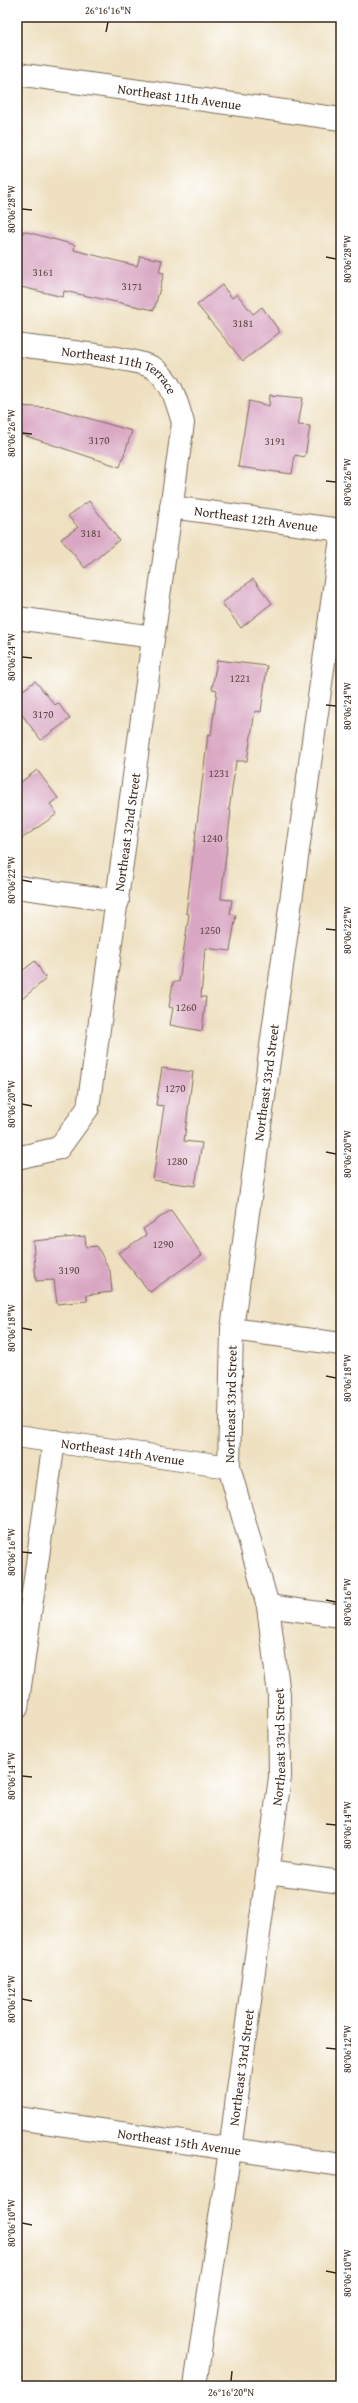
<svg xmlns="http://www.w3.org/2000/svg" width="358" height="2403" viewBox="0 0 358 2403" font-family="'Gentium Book Plus',serif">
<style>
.building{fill:#d9a7c3}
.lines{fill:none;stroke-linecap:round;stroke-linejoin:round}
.minor-casing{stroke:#7a6a57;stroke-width:24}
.tertiary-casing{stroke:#7a6a57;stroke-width:24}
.minor{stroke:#fff;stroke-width:22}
.tertiary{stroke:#fff;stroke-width:22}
.ticks{fill:none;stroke:#3b2a1e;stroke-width:1.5}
.labels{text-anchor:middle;stroke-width:4;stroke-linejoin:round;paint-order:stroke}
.number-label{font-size:11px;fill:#624947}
.street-label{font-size:13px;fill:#3b2a1e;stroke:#fff}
.neatline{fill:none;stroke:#3b2a1e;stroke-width:1.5}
.ticks-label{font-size:10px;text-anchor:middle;fill:#3b2a1e}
</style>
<rect width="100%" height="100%" fill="#fff"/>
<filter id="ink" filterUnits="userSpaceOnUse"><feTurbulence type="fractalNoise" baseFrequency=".025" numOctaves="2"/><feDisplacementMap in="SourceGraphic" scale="8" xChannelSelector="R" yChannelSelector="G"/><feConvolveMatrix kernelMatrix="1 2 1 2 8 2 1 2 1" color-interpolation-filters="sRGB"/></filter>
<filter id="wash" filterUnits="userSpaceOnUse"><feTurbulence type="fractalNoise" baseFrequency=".012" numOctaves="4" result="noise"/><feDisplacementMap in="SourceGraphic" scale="16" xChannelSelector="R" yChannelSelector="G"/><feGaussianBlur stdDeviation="0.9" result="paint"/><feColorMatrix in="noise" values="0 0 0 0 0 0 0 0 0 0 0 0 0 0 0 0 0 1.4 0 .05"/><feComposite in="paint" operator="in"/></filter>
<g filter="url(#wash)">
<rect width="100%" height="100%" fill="#eee0c0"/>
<g id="blocks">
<g class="building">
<polygon points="23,231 75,245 74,250 137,266 140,256 162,260 159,272 164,273 154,310 64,291 63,297 17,286 17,257"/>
<polygon points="222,285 232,298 237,294 253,314 262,307 280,332 243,361 197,305"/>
<polygon points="270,395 303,398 298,425 310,426 305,457 295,455 292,474 238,467 249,401 269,406"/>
<polygon points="17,406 53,408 132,431 120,467 17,433"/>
<polygon points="89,501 119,540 85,568 61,539 78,527 68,516"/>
<polygon points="253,579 272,603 241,628 222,603"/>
<polygon points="217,660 267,666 261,712 255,711 247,761 236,761 229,810 231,810 221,899 232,900 230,914 236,915 230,951 205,948 201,997 206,997 202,1031 170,1025 173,1008 169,1007 173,982 179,982 189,914 186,913 208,734 211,735 217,690 212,689"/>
<polygon points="35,681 55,705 58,703 70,719 41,740 17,708 17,695"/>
<polygon points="37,770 58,798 50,804 57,814 17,842 17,785"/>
<polygon points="35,961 46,979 17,1003 17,975"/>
<polygon points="162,1068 193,1072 184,1141 202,1143 195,1186 153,1180 164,1106 156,1105"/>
<polygon points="171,1210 202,1255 150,1292 118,1253 146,1235 143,1229"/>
<polygon points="85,1236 86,1247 97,1246 110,1271 112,1292 87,1295 87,1301 57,1304 54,1280 36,1281 33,1241"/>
</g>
</g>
</g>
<g filter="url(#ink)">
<use href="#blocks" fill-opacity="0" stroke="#7a6a57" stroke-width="1"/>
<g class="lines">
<g class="minor-casing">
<g id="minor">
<path id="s1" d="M17 74 341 119"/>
<path id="s2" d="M17 345C42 349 139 357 155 369 173 383 177 403 183 423L88 1108 59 1148 17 1158"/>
<path id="s3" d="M171 507 341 530"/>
<polyline points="17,618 153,637"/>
<polyline points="17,887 118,901"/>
<polyline points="232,1329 341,1344"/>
<path id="s4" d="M17 1436 229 1467"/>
<polyline points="268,1606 341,1616"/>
<polyline points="17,1708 54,1441"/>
<polyline points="268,1872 341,1882"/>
<path id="s5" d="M17 2118 341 2165"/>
</g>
</g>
<g class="tertiary-casing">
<g id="tertiary">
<path id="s6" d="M195 2386 230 2150 280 1777 279 1695 268 1606 229 1467 232 1329 341 538"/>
</g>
</g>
<use href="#minor" class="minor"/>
<use href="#tertiary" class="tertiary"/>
</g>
</g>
<path class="ticks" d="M106 32 108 22M22 209 32 210M326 257 336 259M22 433 32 434M326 481 336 482M22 657 32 658M326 705 336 706M22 880 32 882M326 929 336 930M22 1104 32 1106M326 1152 336 1154M22 1328 32 1330M326 1376 336 1378M22 1552 32 1553M326 1600 336 1602M22 1776 32 1777M326 1824 336 1825M22 1999 32 2001M326 2048 336 2049M22 2223 32 2225M326 2271 336 2273M231 2381 232 2371"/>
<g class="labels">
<g class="number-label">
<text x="43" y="276">3161</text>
<text x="132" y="290">3171</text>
<text x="243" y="327">3181</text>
<text x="99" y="444">3170</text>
<text x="275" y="445">3191</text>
<text x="91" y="537">3181</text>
<text x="240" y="682">1221</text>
<text x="43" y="718">3170</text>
<text x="219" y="777">1231</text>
<text x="212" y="842">1240</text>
<text x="210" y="934">1250</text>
<text x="186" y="1011">1260</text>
<text x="175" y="1092">1270</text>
<text x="177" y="1165">1280</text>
<text x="163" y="1248">1290</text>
<text x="69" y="1274">3190</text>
</g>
<g class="street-label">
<text dy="5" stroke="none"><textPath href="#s1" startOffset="164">Northeast 11th Avenue</textPath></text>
<text dy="5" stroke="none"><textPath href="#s2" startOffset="108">Northeast 11th Terrace</textPath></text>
<text dy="5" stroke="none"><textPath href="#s3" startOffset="86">Northeast 12th Avenue</textPath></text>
<text transform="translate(127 832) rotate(-82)" y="5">Northeast 32nd Street</text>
<text dy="5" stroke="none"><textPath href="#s6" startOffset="1318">Northeast 33rd Street</textPath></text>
<text dy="5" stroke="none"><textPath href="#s6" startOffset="994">Northeast 33rd Street</textPath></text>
<text dy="5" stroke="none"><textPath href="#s4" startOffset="107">Northeast 14th Avenue</textPath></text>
<text dy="5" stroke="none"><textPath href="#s6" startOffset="645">Northeast 33rd Street</textPath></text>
<text dy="5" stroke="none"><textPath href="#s6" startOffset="322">Northeast 33rd Street</textPath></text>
<text dy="5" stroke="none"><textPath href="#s5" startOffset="164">Northeast 15th Avenue</textPath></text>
</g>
</g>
<rect width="358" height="2403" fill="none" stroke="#fff" stroke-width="44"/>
<rect x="22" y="22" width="314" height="2359" class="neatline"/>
<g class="ticks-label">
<text x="108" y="14">26°16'16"N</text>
<text transform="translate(11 209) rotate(-90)" y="4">80°06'28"W</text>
<text transform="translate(347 259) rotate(-90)" y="4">80°06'28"W</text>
<text transform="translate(11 433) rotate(-90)" y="4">80°06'26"W</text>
<text transform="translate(347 482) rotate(-90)" y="4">80°06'26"W</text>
<text transform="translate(11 657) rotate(-90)" y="4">80°06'24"W</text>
<text transform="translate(347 706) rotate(-90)" y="4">80°06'24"W</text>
<text transform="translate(11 880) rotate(-90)" y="4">80°06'22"W</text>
<text transform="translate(347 930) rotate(-90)" y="4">80°06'22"W</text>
<text transform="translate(11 1104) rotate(-90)" y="4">80°06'20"W</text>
<text transform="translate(347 1154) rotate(-90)" y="4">80°06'20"W</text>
<text transform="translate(11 1328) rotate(-90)" y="4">80°06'18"W</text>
<text transform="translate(347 1378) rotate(-90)" y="4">80°06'18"W</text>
<text transform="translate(11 1552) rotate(-90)" y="4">80°06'16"W</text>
<text transform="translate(347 1602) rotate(-90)" y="4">80°06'16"W</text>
<text transform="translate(11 1776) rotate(-90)" y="4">80°06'14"W</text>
<text transform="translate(347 1825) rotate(-90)" y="4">80°06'14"W</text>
<text transform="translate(11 1999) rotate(-90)" y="4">80°06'12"W</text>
<text transform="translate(347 2049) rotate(-90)" y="4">80°06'12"W</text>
<text transform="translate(11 2223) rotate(-90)" y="4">80°06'10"W</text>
<text transform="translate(347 2273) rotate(-90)" y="4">80°06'10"W</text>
<text x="231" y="2396">26°16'20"N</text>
</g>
</svg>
